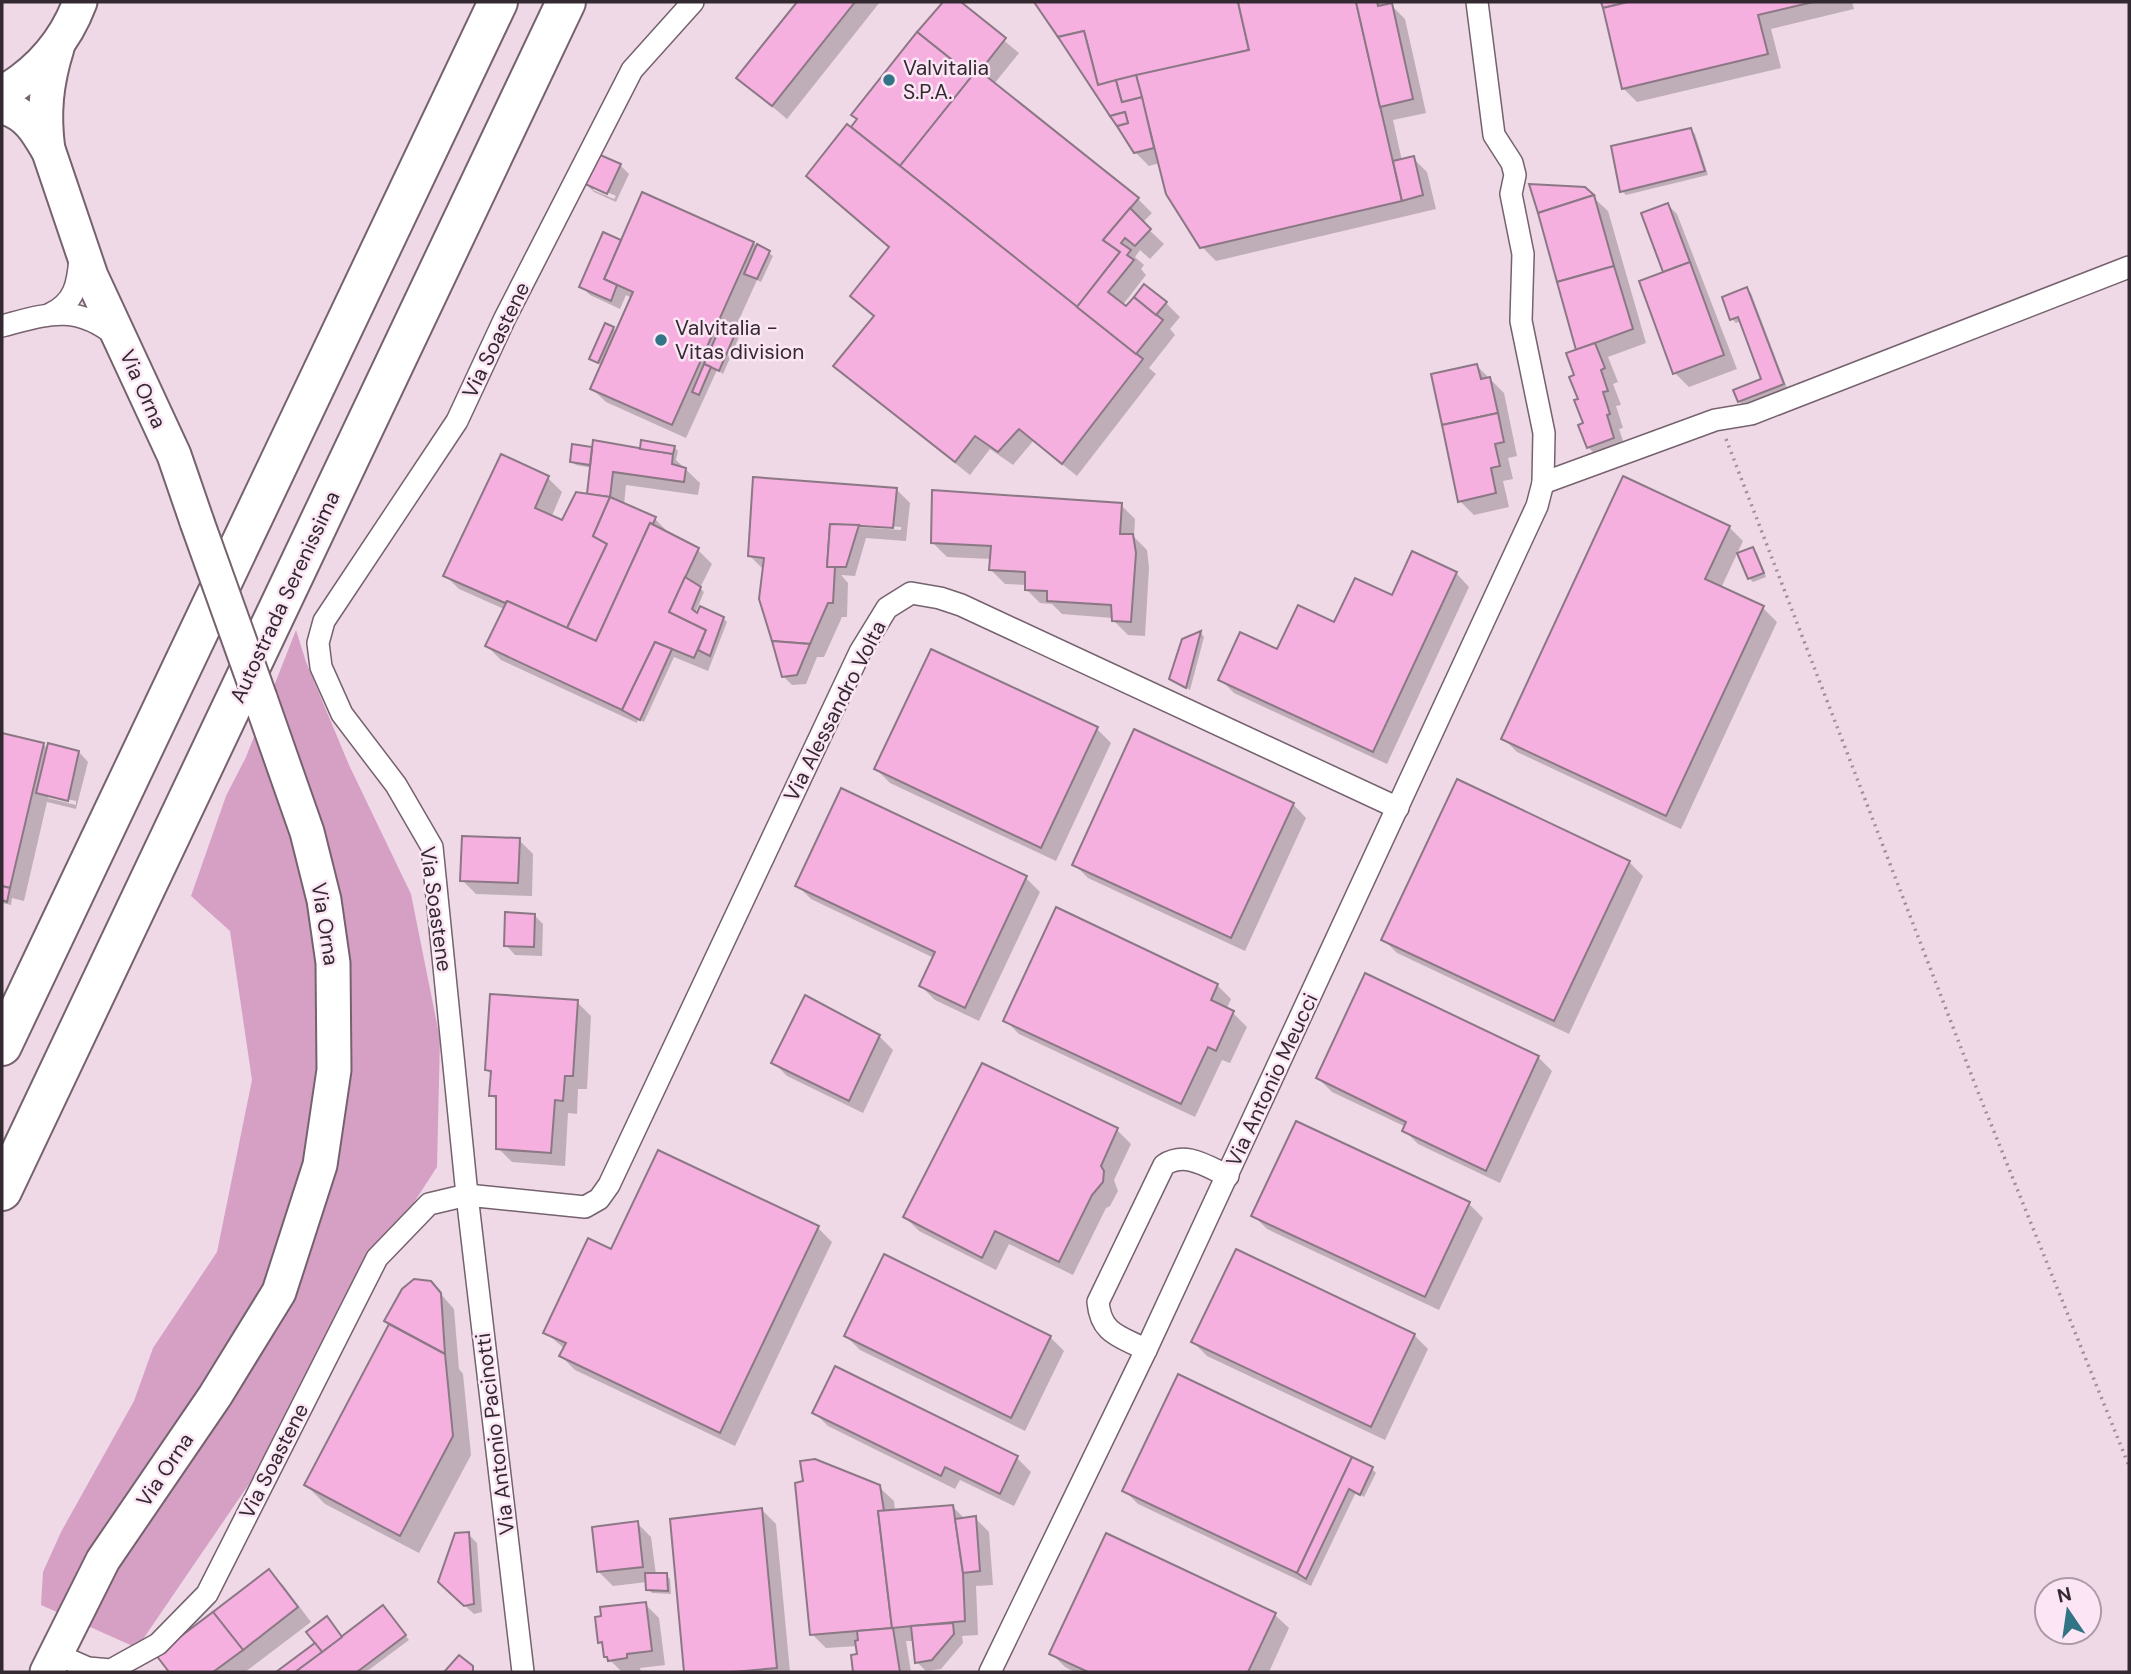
<svg xmlns="http://www.w3.org/2000/svg" width="2131" height="1674" viewBox="0 0 2131 1674" font-family="'DM Sans',sans-serif">
<style>
.green{fill:#d5a0c4}
.shadow{fill:#0003;fill-rule:evenodd}
.building{fill:#f5b0e0;stroke:#8c7885;stroke-width:2}
.lines{fill:none;stroke-linecap:round;stroke-linejoin:round}
.street-casing{stroke:#75626e;stroke-width:24}
.primary-casing{stroke:#75626e;stroke-width:37}
.highway-casing{stroke:#75626e;stroke-width:42}
.path{stroke:#9e8e99;stroke-width:3.5;stroke-dasharray:2 5;stroke-linecap:butt}
.street{stroke:#fff;stroke-width:21}
.primary{stroke:#fff;stroke-width:33}
.highway{stroke:#fff;stroke-width:38}
.primary-bridge-casing{stroke:#75626e;stroke-width:37;stroke-linecap:butt}
.primary-bridge{stroke:#fff;stroke-width:33}
.poi-dot{fill:#317485;stroke:#fce6f5;stroke-width:2.5}
.labels{text-anchor:middle;stroke-width:5;stroke-linejoin:round;paint-order:stroke}
.poi-label{font-size:21px;fill:#322a30;stroke:#fce6f5;text-anchor:start}
.street-label{font-size:21px;fill:#322a30;stroke:#fce6f5}
</style>
<rect width="100%" height="100%" fill="#efd9e7"/>
<polygon class="green" points="296,630 306,662 349,765 411,894 440,1039 437,1167 330,1332 266,1459 137,1648 41,1605 43,1572 61,1532 134,1401 153,1348 217,1252 252,1080 230,931 191,896 226,796 246,757"/>
<g class="shadow">
<polygon points="799,2 880,2 787,119 738,78"/>
<polygon points="945,2 958,2 1019,53 994,84 1138,199 1152,213 1142,223 1164,244 1150,259 1140,250 1135,257 1144,265 1141,269 1146,275 1122,306 1126,309 1166,303 1180,317 1170,329 1175,335 1149,368 1156,374 1077,476 1033,441 1013,465 990,449 970,475 849,379 836,365 875,317 852,296 890,248 822,190 851,129 859,120 854,115"/>
<polygon points="1036,2 1386,2 1387,6 1391,5 1405,19 1426,113 1393,120 1402,161 1413,158 1427,172 1436,209 1216,261 1202,247 1160,163 1149,166 1135,152"/>
<polygon points="1603,2 1852,2 1854,9 1771,29 1781,68 1637,102 1623,88"/>
<polygon points="1690,130 1695,134 1708,175 1626,195 1622,191"/>
<path d="M620 165 629 174 616 202 594 192 585 183ZM593 186 616 196 614 199 593 190Z"/>
<polygon points="1584,189 1608,211 1646,343 1608,357 1618,382 1613,384 1621,405 1616,406 1623,428 1619,429 1627,452 1602,461 1588,447 1576,376"/>
<polygon points="1668,205 1677,214 1737,369 1689,387 1675,373 1665,273 1643,214"/>
<polygon points="604,234 622,242 753,243 773,256 761,282 757,280 733,333 739,337 723,374 717,370 686,438 606,402 592,389 602,366 591,359 613,328 617,333 632,298 626,295 620,309 590,295 581,286"/>
<polygon points="1747,289 1751,293 1787,388 1743,405 1739,401 1763,380 1741,321 1736,323 1732,319"/>
<polygon points="1477,366 1504,393 1517,456 1508,458 1513,479 1503,481 1509,507 1474,515 1460,501"/>
<polygon points="674,447 678,451 676,460 700,483 698,495 626,485 624,505 655,519 669,533 698,550 712,564 700,588 704,592 693,618 723,618 727,622 708,671 674,657 644,722 638,719 637,723 501,660 487,646 504,609 459,589 445,575 502,456 548,478 562,492 551,518 562,523 589,496 592,468 576,465 572,461 591,449 594,451 645,451"/>
<path d="M896 489 910 503 906 541 866 538 855 576 841 575 848 583 847 617H842L824 657H817L806 684 792 685 783 676 764 570 750 556ZM855 524 901 527V530L858 527Z"/>
<polygon points="1121,505 1135,519 1134,537 1147,550 1149,568 1145,636 1128,635 1114,621 1113,618 1062,614 1052,604 1040,603 1026,589 1026,585 1005,584 991,570 991,559 947,557 933,543"/>
<polygon points="1729,527 1743,541 1721,588 1763,608 1777,622 1681,829 1517,752 1503,738"/>
<polygon points="1753,549 1757,553 1766,577 1753,582 1749,578"/>
<polygon points="1456,573 1469,587 1387,764 1234,693 1220,679 1392,597"/>
<polygon points="1201,633 1204,637 1190,690 1171,678 1183,641"/>
<polygon points="1097,729 1111,743 1056,861 890,783 876,769"/>
<path d="M2 735 43 744 48 749 79 752 88 762 76 809 47 802 24 901 12 898 11 905 2 903ZM48 795 76 801V805L48 798Z"/>
<polygon points="1293,804 1306,818 1245,951 1088,878 1074,864"/>
<polygon points="519,840 533,854 532,896 476,894 462,880"/>
<polygon points="1629,862 1643,876 1569,1034 1397,953 1383,939"/>
<polygon points="1026,878 1040,892 979,1021 935,1000 921,986 934,958 811,899 797,885"/>
<polygon points="534,915 543,924 542,956 515,955 506,945"/>
<polygon points="1366,976 1538,1057 1552,1071 1500,1183 1418,1144 1404,1130 1406,1127 1332,1092 1318,1078"/>
<polygon points="1217,985 1231,999 1226,1010 1233,1013 1247,1027 1230,1063 1222,1060 1195,1117 1019,1034 1005,1020"/>
<polygon points="577,1002 591,1016 587,1089 578,1089 577,1114 568,1113 565,1166 512,1162 498,1148 498,1102 491,1095 492,1075 487,1070"/>
<polygon points="879,1036 893,1050 863,1113 787,1076 773,1062"/>
<polygon points="1117,1130 1131,1144 1114,1180 1118,1191 1110,1206 1106,1208 1073,1275 1009,1244 996,1270 919,1231 905,1217"/>
<polygon points="1469,1204 1483,1218 1439,1310 1267,1229 1253,1215"/>
<polygon points="818,1228 832,1242 735,1446 575,1370 561,1356 565,1349 545,1332 612,1251"/>
<polygon points="430,1282 454,1309 459,1369 463,1374 471,1455 419,1553 325,1504 306,1485 390,1325 386,1320"/>
<polygon points="1414,1335 1428,1349 1385,1440 1207,1356 1193,1342"/>
<polygon points="846,1336 1050,1337 1064,1351 1025,1431 860,1350"/>
<polygon points="814,1412 1017,1458 1031,1472 1014,1506 960,1480 955,1489 828,1426"/>
<polygon points="1372,1469 1376,1473 1364,1497 1356,1492 1311,1586 1138,1504 1124,1490"/>
<polygon points="879,1487 894,1501 895,1511 953,1507 965,1519 975,1518 989,1532 993,1585 976,1586 978,1635 962,1636 963,1643 941,1669 926,1671 917,1662 914,1641 906,1641 911,1672 855,1672 853,1656 859,1656 857,1646 826,1648 812,1634"/>
<polygon points="762,1510 776,1524 790,1672 685,1672 672,1520"/>
<polygon points="637,1523 651,1537 656,1575 666,1575 670,1579 671,1594 652,1593 648,1589 647,1582 613,1586 599,1572"/>
<polygon points="468,1534 477,1543 482,1612 474,1614 449,1591"/>
<polygon points="269,1572 283,1585 311,1622 245,1672 171,1672 159,1656"/>
<polygon points="645,1604 659,1618 665,1665 640,1668 641,1672 622,1672 606,1656 605,1647 600,1642"/>
<polygon points="387,1612 409,1640 366,1672 279,1672 315,1646 320,1651"/>
<polygon points="1275,1615 1289,1628 1269,1672 1075,1672 1065,1667 1051,1653"/>
</g>
<g class="building">
<polygon points="797,2 855,2 772,106 736,78"/>
<polygon points="943,2 961,2 1006,38 980,71 971,64 966,71 917,32"/>
<polygon points="1034,2 1238,2 1249,50 1098,85 1084,31 1058,37"/>
<polygon points="1238,2 1356,2 1402,201 1200,248 1166,194 1136,75 1249,50"/>
<polygon points="1356,2 1377,2 1378,6 1392,3 1413,99 1380,107"/>
<polygon points="1601,2 1628,2 1603,8"/>
<polygon points="1628,2 1813,2 1758,15 1768,54 1622,89 1603,8"/>
<polygon points="1084,31 1098,85 1116,80 1122,102 1142,97 1154,148 1134,153 1117,126 1128,123 1125,112 1110,116 1058,37"/>
<polygon points="917,32 972,76 900,166 851,127 857,119 851,115"/>
<polygon points="971,64 1139,198 1103,240 1120,252 1077,307 900,166 972,76 966,71"/>
<polygon points="1136,75 1142,97 1122,102 1116,80"/>
<polygon points="1125,112 1128,123 1117,126 1110,116"/>
<polygon points="847,124 1143,359 1062,464 1019,429 998,452 975,436 955,462 833,366 874,316 850,296 889,247 806,176"/>
<polygon points="1691,128 1705,171 1620,192 1611,146"/>
<polygon points="598,154 621,164 607,194 583,183"/>
<polygon points="1414,156 1423,195 1402,201 1393,161"/>
<polygon points="1529,184 1585,187 1594,195 1538,213"/>
<polygon points="642,192 754,242 672,425 590,389 633,292 604,279"/>
<polygon points="1594,195 1614,266 1557,282 1538,213"/>
<polygon points="1668,203 1690,262 1663,272 1641,213"/>
<polygon points="1130,208 1151,229 1135,246 1125,238 1121,243 1131,250 1127,255 1134,260 1108,292 1126,306 1134,297 1163,320 1136,354 1077,307 1120,252 1103,240"/>
<polygon points="603,232 621,240 604,279 617,285 611,301 579,287"/>
<polygon points="757,244 770,251 757,279 744,274"/>
<polygon points="1690,262 1724,355 1673,374 1639,281"/>
<polygon points="1614,266 1633,329 1576,350 1557,282"/>
<polygon points="1144,284 1167,302 1156,315 1134,297"/>
<polygon points="1747,287 1784,384 1738,402 1733,390 1761,379 1738,317 1730,320 1722,297"/>
<polygon points="605,323 614,327 598,363 589,359"/>
<polygon points="721,325 736,332 719,371 704,364"/>
<polygon points="1595,343 1605,368 1601,370 1608,391 1603,392 1610,414 1607,415 1614,438 1587,448 1578,425 1583,423 1574,400 1578,399 1569,377 1574,375 1566,353"/>
<polygon points="704,364 711,367 699,395 692,392"/>
<polygon points="1477,364 1481,379 1490,377 1498,413 1442,425 1431,374"/>
<polygon points="1498,413 1504,442 1495,444 1500,466 1491,468 1496,493 1458,502 1442,425"/>
<polygon points="593,440 673,454 672,464 686,468 684,482 613,472 610,497 587,494"/>
<polygon points="641,440 675,446 673,454 640,449"/>
<polygon points="572,444 592,447 590,465 570,462"/>
<polygon points="501,454 549,476 535,508 562,520 576,492 610,497 593,536 607,544 567,628 507,601 505,603 443,576"/>
<polygon points="1623,476 1730,526 1705,579 1764,606 1666,816 1501,739"/>
<polygon points="753,477 897,488 893,528 830,524 827,567 835,567 833,603 828,603 810,644 772,641 759,599 764,558 748,556"/>
<polygon points="932,490 1122,503 1120,534 1133,534 1136,553 1131,622 1112,621 1111,605 1047,601 1047,591 1025,590 1025,572 989,570 991,546 931,543"/>
<polygon points="610,497 656,517 653,524 650,523 596,641 567,628 607,544 593,536"/>
<polygon points="650,523 699,548 669,612 706,630 694,658 655,642 622,710 485,646 507,601 596,641"/>
<polygon points="830,524 859,525 846,567 827,567"/>
<polygon points="1753,547 1764,573 1748,579 1737,553"/>
<polygon points="1412,551 1457,572 1373,752 1218,680 1240,632 1277,649 1298,605 1334,622 1355,578 1392,595"/>
<polygon points="685,577 701,587 692,609 697,613 700,606 724,617 710,656 698,650 706,630 669,612"/>
<polygon points="1201,631 1186,688 1169,679 1182,639"/>
<polygon points="772,641 810,644 797,675 782,677"/>
<polygon points="655,642 672,649 640,720 622,710"/>
<polygon points="931,649 1098,727 1041,848 874,769"/>
<polygon points="1134,729 1294,803 1231,938 1072,865"/>
<polygon points="2,733 44,743 10,888 2,886"/>
<polygon points="48,743 79,751 68,801 36,793"/>
<polygon points="1457,779 1630,861 1554,1021 1381,940"/>
<polygon points="841,788 1027,876 965,1008 919,986 935,952 795,886"/>
<polygon points="462,836 520,838 518,883 460,881"/>
<polygon points="2,886 10,888 7,902 2,900"/>
<polygon points="1056,907 1218,984 1211,1000 1234,1011 1216,1051 1208,1047 1181,1104 1003,1021"/>
<polygon points="505,912 535,914 534,947 504,946"/>
<polygon points="1365,973 1539,1056 1486,1171 1402,1131 1406,1122 1316,1078"/>
<polygon points="490,994 578,1000 573,1076 565,1076 563,1101 555,1100 551,1153 496,1149 496,1096 489,1096 491,1071 485,1070"/>
<polygon points="805,995 880,1035 849,1101 771,1063"/>
<polygon points="982,1063 1118,1128 1101,1166 1104,1171 1103,1182 1092,1195 1059,1262 995,1231 982,1258 903,1217"/>
<polygon points="1296,1121 1470,1202 1425,1297 1251,1216"/>
<polygon points="658,1150 819,1226 720,1433 559,1356 566,1343 543,1333 588,1238 611,1249"/>
<polygon points="1236,1249 1415,1334 1371,1427 1191,1342"/>
<polygon points="884,1254 1051,1336 1011,1418 844,1336"/>
<polygon points="414,1279 431,1281 441,1293 445,1354 384,1321 402,1289"/>
<polygon points="389,1324 445,1354 453,1436 400,1536 304,1485"/>
<polygon points="835,1366 1018,1456 1000,1494 945,1467 941,1476 812,1413"/>
<polygon points="1178,1374 1352,1457 1297,1573 1122,1491"/>
<polygon points="1352,1457 1373,1467 1360,1495 1349,1489 1306,1579 1297,1573"/>
<polygon points="815,1459 880,1485 884,1511 878,1511 892,1628 810,1635 795,1483 803,1481 800,1461"/>
<polygon points="953,1505 963,1573 965,1621 892,1628 878,1511"/>
<polygon points="762,1508 777,1668 733,1672 684,1672 670,1519"/>
<polygon points="976,1516 980,1571 963,1573 955,1519"/>
<polygon points="638,1521 643,1567 597,1572 592,1527"/>
<polygon points="469,1532 474,1604 464,1606 438,1582 455,1533"/>
<polygon points="1106,1533 1276,1613 1248,1672 1088,1672 1049,1654"/>
<polygon points="269,1569 298,1607 243,1650 213,1612"/>
<polygon points="645,1573 667,1573 668,1591 646,1590"/>
<polygon points="646,1602 652,1651 627,1654 627,1658 608,1661 607,1657 604,1657 602,1642 598,1643 595,1617 601,1616 600,1607"/>
<polygon points="383,1605 406,1635 357,1672 295,1672"/>
<polygon points="213,1612 243,1650 213,1672 169,1672 156,1655"/>
<polygon points="327,1616 342,1637 322,1652 306,1632"/>
<polygon points="953,1623 954,1634 932,1660 915,1663 911,1626"/>
<polygon points="893,1628 900,1672 853,1672 851,1655 857,1654 855,1641 858,1640 857,1631"/>
<polygon points="315,1643 322,1652 295,1672 276,1672"/>
<polygon points="459,1655 473,1666 473,1672 444,1672"/>
</g>
<g class="lines">
<g class="street-casing">
<g id="street">
<path d="M50 314C75 303 78 283 80 258"/>
<path d="M2 326C48 314 75 303 116 336"/>
<polyline points="1543,483 1715,420 1751,414 2129,267"/>
<path d="M1146 1350C1121 1336 1101 1335 1098 1302L1164 1165C1186 1151 1206 1166 1228 1176"/>
<polyline points="56,1654 88,1668 111,1670 158,1644 207,1594 377,1258 429,1204 467,1195 432,847 396,785 342,714 321,667 318,643 324,621 457,421 505,318 632,70 693,2"/>
<polyline points="523,1672 467,1195 585,1207 599,1199 609,1185 860,652 887,608 911,593 940,598 961,605 1398,808"/>
<polyline points="990,1672 1146,1350 1537,506 1543,483 1544,433 1521,321 1523,254 1511,194 1515,175 1512,163 1494,135 1477,2"/>
</g>
</g>
<g class="primary-casing">
<g id="primary">
<path d="M2 93C39 72 65 42 80 2"/>
<path d="M2 107C27 113 37 131 49 152L91 276 174 455 197 522"/>
<path d="M48 150C43 114 46 83 57 48"/>
<polyline points="47,1672 103,1560 215,1396 279,1292 320,1165 334,1070 333,963 324,900 307,832 260,698"/>
</g>
</g>
<g class="highway-casing">
<g id="highway">
<polyline points="2,1046 498,2"/>
<polyline points="2,1191 566,2"/>
</g>
</g>
<polyline class="path" points="1726,439 1978,1092 2129,1466"/>
<use href="#street" class="street"/>
<use href="#primary" class="primary"/>
<use href="#highway" class="highway"/>
<g class="primary-bridge-casing">
<polyline id="primary-bridge" points="197,522 260,698"/>
</g>
<use href="#primary-bridge" class="primary-bridge"/>
</g>
<g class="poi-dot">
<circle cx="889" cy="80" r="7"/>
<circle cx="661" cy="340" r="7"/>
</g>
<g class="labels">
<g class="poi-label">
<text x="903" y="75">Valvitalia<tspan x="903" dy="24">S.P.A.</tspan></text>
<text x="675" y="335">Valvitalia -<tspan x="675" dy="24">Vitas division</tspan></text>
</g>
<g class="street-label">
<text transform="translate(496 340) rotate(-64)" y="7">Via Soastene</text>
<text transform="translate(143 389) rotate(66)" y="7">Via Orna</text>
<text transform="translate(285 597) rotate(-65)" y="7">Autostrada Serenissima</text>
<text transform="translate(835 711) rotate(-63)" y="7">Via Alessandro Volta</text>
<text transform="translate(436 909) rotate(82)" y="7">Via Soastene</text>
<text transform="translate(325 924) rotate(81)" y="7">Via Orna</text>
<text transform="translate(1272 1080) rotate(-65)" y="7">Via Antonio Meucci</text>
<text transform="translate(495 1434) rotate(-97)" y="7">Via Antonio Pacinotti</text>
<text transform="translate(274 1461) rotate(-63)" y="7">Via Soastene</text>
<text transform="translate(165 1470) rotate(-56)" y="7">Via Orna</text>
</g>
</g>
<rect width="2131" height="1674" fill="none" stroke="#322a30" stroke-width="7"/>
<g transform="translate(2068 1611) rotate(347)"><circle r="33" fill="#fce6f5" stroke="#ab9ba6" stroke-width="2"/>
<path d="M0-5L12 26L0 18L-12 26Z" fill="#317485"/>
<text y="-10" font-size="19" font-weight="bold" text-anchor="middle" fill="#322a30">N</text>
</g>
</svg>
